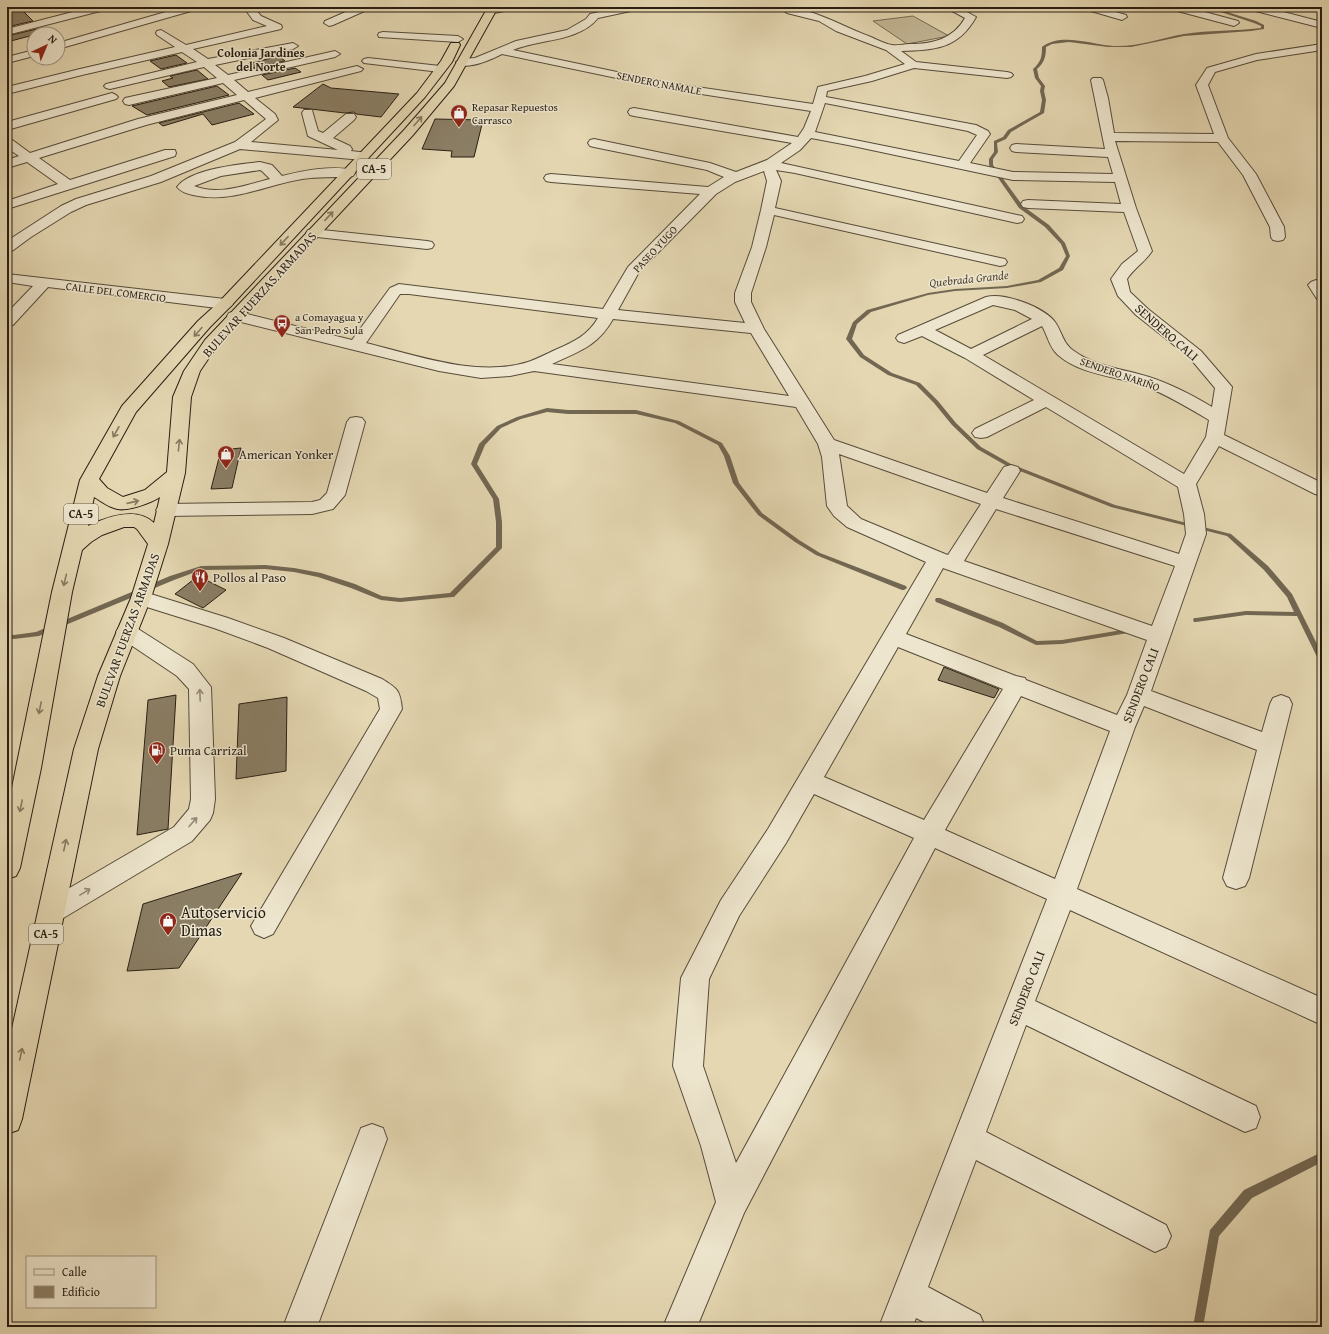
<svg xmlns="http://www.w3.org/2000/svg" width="1329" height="1334" viewBox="0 0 1329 1334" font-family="'Gentium Book Plus',serif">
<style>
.green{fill:#c4b897;stroke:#766b54}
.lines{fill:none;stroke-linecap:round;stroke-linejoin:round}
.stream{fill:#726752;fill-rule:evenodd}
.building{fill:#8a7e65;stroke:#281e12}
.minor-casing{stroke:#574c3a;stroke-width:2}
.highway-casing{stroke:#281e12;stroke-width:2}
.minor{fill:#ede5cd;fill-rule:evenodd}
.highway{fill:#e4d7b2;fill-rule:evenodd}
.oneway{stroke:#867a62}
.oneway2{stroke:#948b79}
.labels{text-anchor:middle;stroke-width:3;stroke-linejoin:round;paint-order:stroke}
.far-street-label{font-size:11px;fill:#281e12;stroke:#ede5cd}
.far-poi-label{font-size:11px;fill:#281e12;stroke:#ede5cd;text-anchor:start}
.far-neighbourhood-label{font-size:12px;font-weight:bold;fill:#281e12;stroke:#ede5cd}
.shield{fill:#ede5cd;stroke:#635a4a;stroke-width:1}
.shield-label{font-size:12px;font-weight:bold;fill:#281e12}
.far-water-label{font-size:12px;font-style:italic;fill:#534937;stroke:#ede5cd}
.street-label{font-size:13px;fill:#281e12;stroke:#ede5cd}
.poi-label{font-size:13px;fill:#281e12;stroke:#ede5cd;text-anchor:start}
.near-poi-label{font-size:16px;fill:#281e12;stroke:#ede5cd;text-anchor:start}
</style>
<rect width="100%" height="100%" fill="#e4d7b2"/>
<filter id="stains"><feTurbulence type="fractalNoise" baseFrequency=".005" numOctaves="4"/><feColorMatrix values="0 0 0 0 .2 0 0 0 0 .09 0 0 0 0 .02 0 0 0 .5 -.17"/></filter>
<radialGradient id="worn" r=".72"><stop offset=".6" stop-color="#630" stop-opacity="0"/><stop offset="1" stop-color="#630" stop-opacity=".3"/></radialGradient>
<polygon class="green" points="913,16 949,36 907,44 873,21"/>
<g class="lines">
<g class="stream">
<path d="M1206 7H1211L1256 21 1264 25V29L1251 31 1184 36 1131 47H1108L1069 42 1052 44 1046 47C1046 57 1044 63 1037 69L1039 78 1045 86 1044 91 1046 100 1044 113 1011 132 1006 139 997 143 998 152 993 159V165L1023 206 1049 225 1065 243 1070 256 1063 270 1041 282 1007 288 955 291 928 295 871 312 857 324 852 339 864 355 892 373 920 383 938 401 956 423 981 447 1011 464 1115 505 1231 534 1268 566 1292 594 1322 654V664L1319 661 1297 616 1246 615 1196 622H1194L1193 620 1194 618H1196L1246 611 1294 612 1287 597 1264 570 1227 536 1111 507 1007 466 977 449 952 425 934 403 916 385 888 375 860 357 846 339 853 322 867 310 928 293 955 289 1007 286 1038 280 1059 268 1066 256 1061 244 1045 227 1019 208 989 165V159L994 152V141L1003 137 1008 130 1040 112 1042 100 1040 91 1041 86 1035 78 1033 69C1041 62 1042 57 1042 47 1062 32 1092 45 1114 46 1138 47 1161 38 1184 34 1209 30 1235 31 1261 28V26L1254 23Z"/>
<polygon points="547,408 568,410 636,410 679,421 722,443 730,456 739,483 762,513 799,540 820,553 906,586 907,588 904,590 902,590 816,555 795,542 758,515 733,483 724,456 718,445 675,423 636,414 568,414 547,412 521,419 501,428 485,445 477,464 499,499 502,522 502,548 454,597 452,597 400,602 381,600 351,588 318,577 294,572 265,569 201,570 174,580 39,636 14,639 7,638 7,634 14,635 36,632 170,576 201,566 265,565 294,568 321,573 355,584 382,596 400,598 450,593 496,547 496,522 493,499 471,464 479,444 497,426 517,417"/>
<polygon points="936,598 940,598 1003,623 1037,641 1062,640 1128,629 1131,631 1128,633 1062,644 1036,645 999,627 936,602 935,600"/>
<polygon points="1322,1152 1322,1162 1252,1198 1219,1236 1203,1327 1193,1327 1210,1230 1244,1190"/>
</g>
</g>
<g class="building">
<polygon points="15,7 19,7 33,21 7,27 7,11 13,10"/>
<polygon points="41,28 45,32 7,42 7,36"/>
<polygon points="176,55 187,63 161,69 150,61"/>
<polygon points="279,56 285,61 253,68 248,64"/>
<polygon points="295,68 301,72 268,80 262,75"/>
<polygon points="197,70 208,79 169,87 162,81 173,78 170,76"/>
<polygon points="323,84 331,88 399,94 381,117 356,114 354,112 345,113 293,107"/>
<polygon points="217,86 229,95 147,115 132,106"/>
<polygon points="239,103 254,114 212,125 203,114 163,126 159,123"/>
<polygon points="435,119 483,120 474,157 451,157 452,151 422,149"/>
<polygon points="241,448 232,488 211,489 221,450"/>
<polygon points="198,576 226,590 203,608 175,594"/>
<polygon points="944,667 999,689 994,698 938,680"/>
<polygon points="176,695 168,829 137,835 148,700"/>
<polygon points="287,697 286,771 236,779 239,704"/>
<polygon points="242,873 179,968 127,971 143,904"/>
</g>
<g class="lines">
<g class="minor-casing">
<g id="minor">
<polygon points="7,7 14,7 13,9 7,10"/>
<polygon points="92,7 109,7 108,9 7,35 7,29"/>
<polygon points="183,7 199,7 198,9 58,49 58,43"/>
<polygon points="246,7 256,7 255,9 261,16 281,25 282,27 281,29 193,49 208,59 293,43 298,46 293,49 215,65 228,75 335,51 340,54 335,57 234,80 248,92 357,66 363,69 361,71 255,98 275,114 278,120 251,142 338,150 308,136 302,113 304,110 312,110 318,131 323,133 346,114 354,114 356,117 354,120 333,138 350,146 352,149 351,151 368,153 369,156 368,159 363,160 240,149 161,182 86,205 71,212 31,237 12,251 7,252 7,241 61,206 76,199 151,176 235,142 266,119 244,100 146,125 39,158 70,180 165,150 175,150 176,153 175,156 7,209 7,201 58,184 27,162 7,168 7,160 19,156 7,148 7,138 11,139 30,153 138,119 237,95 223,83 129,105 125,104 123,101 125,98 217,78 204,67 110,89 106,88 104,86 106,84 197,62 182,52 82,75 7,94 7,87 80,69 175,47 157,35 156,33 157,31 161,30 186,45 267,26 253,20 245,9"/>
<polygon points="357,7 370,7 369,9 333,25 329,26 324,23 325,21"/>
<polygon points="391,7 402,7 397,10 392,9"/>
<path d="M492 7H512C507 11 495 14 488 12L487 10Z"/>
<path d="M622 7H641L640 9 598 18C579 42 539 39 513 50L669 83 813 104 818 87 865 76 905 64 886 50 836 31 819 21 787 13 779 7C812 7 841 26 871 37 878 40 885 44 892 45 897 46 904 44 910 44 933 44 953 39 965 18L945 7H958L976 17C958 49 935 50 901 51L916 62 1007 72 1011 73 1013 75 1011 77 1007 78 914 68 872 81 827 91 826 97 976 125 988 131 990 134 970 163 1013 172 1113 174 1108 157 1016 152 1012 151 1010 148 1012 145 1016 144 1105 149 1091 80 1093 78H1101L1103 80 1108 98 1114 133 1214 134 1196 85 1207 68 1256 54 1322 44V50L1257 60 1215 72 1208 85 1228 138 1256 174 1284 227 1285 237 1283 240 1278 241 1273 240 1271 237 1270 227 1243 175 1218 142 1115 141 1136 208 1152 251C1145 262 1134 268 1127 279L1130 292 1148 309 1201 351 1232 387 1224 435 1322 483V496L1315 494 1219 446 1196 484 1204 514 1206 534 1151 691 1262 732 1270 704 1273 698 1281 695 1289 698 1292 704 1249 878 1245 886 1236 889 1227 886 1223 878 1257 750 1144 706 1135 727 1077 889 1322 998V1025L1070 910 1035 1001 1256 1106 1260 1117 1256 1128 1245 1132 1026 1025 986 1132 1166 1225 1171 1236 1166 1247 1155 1252 976 1160 928 1287 980 1315 985 1327H934L916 1318 913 1327H879L1047 899 935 848 744 1213 697 1327H663L716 1202 701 1146 673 1066 681 978 721 900 768 829 926 562 847 527 834 516 827 506 822 457 818 444 796 407 534 371 510 376 481 378 439 371 229 319 227 316 229 313 235 311 352 340 390 288 399 284 603 309 628 267 700 194 551 182 546 181 544 178 546 175 551 174 708 187 724 177 707 170 594 147 590 146 588 143 590 140 594 139 710 163 736 172 767 160 792 143 634 116 630 115 628 112 630 109 634 108 798 137 804 128 811 111 669 89 502 54C492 59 465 72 456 62L462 59 475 58 516 41 567 30 586 19 590 14ZM825 103 968 131 977 135 959 161 815 132ZM811 138 848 145 1013 180 1115 182 1121 204 1028 200 1023 201 1021 204 1023 207 1028 208 1124 212 1138 251 1122 264 1111 279 1118 296 1136 315 1189 357 1215 388 1212 407C1192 395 1171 384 1149 377 1124 369 1096 367 1074 351 1063 344 1062 332 1055 322 1044 307 1004 292 986 297L898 335 896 338 898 341 904 343 922 336 965 358 1034 400 975 429 972 433 975 437 981 438 987 437 1046 407 1178 487 1184 514 1186 534 1179 554 1003 498 1020 471 1018 467 1011 465 1004 467 987 493 834 440 764 329 751 302V293L766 247 774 215 1000 266 1005 265 1007 262 1005 259 1000 258 775 208 781 181 776 170 795 173 1017 223 1022 222 1024 219 1022 216 1017 215 781 163 800 150ZM764 171 767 181 761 210 752 247 735 293V302L745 323 618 310 639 272 716 194 735 182ZM400 294H409L598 318C588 335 574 342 555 350 546 354 537 359 528 362 477 378 416 355 366 343ZM993 305 1015 310 1032 319 971 349 935 330ZM613 319 751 333 789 396 552 364C579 351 597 347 613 319ZM1042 326C1048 336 1049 347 1058 355 1082 376 1119 376 1147 387 1169 396 1189 408 1209 420L1206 437 1184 474 983 355ZM839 454 981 504 948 555 945 554 861 519 847 506ZM996 509 1175 566 1152 626 964 561ZM943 568 1147 640 1127 695 1117 715 1026 680 1025 678 1016 676 906 634ZM898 647 1003 689 924 820 824 777ZM1021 696 1110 731 1055 879 945 830ZM814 794 914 838 736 1163 703 1066 709 979 739 916 786 843Z"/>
<polygon points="1083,7 1099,7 1126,15 1127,17 1122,20 1084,9"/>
<polygon points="1169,7 1186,7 1238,21 1239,23 1234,26 1170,9"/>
<polygon points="1247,7 1264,7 1322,22 1322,28 1248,9"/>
<polygon points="383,32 458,36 463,39 458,42 379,37 378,35 379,33"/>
<polygon points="34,50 34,56 7,63 7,57"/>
<polygon points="368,58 440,66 446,69 440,72 364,63 362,61 364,59"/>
<polygon points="112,93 116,95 118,97 116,99 7,130 7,122"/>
<path d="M260 162 272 165 282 176C303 171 331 165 353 170L355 173 353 176 348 177C333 177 317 177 302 179 265 185 231 204 193 195 188 194 181 192 177 187 190 169 240 164 260 162ZM260 170 262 171 270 179C246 185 218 196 194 186L221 176Z"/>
<polygon points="313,229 427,241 432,242 434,245 432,248 427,249 308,236 306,233 308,230"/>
<polygon points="7,274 225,299 230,301 233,304 230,307 225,309 48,287 13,325 7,327 7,313 33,286 7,282"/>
<polygon points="1316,280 1322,283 1322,301 1317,299 1308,285 1311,282"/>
<polygon points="356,417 362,418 365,422 345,495 333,509 312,514 166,516 159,514 156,510 159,506 166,504 312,502 320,500 327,493 347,422 350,418"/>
<path d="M141 591 228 618 284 638 382 679C398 689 400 690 402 709L273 934 264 938 255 934 251 926 380 709 378 698 366 691 268 648 214 628 134 603 131 598 134 593Z"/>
<polygon points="127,624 135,627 193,664 211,687 215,799 213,813 210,820 192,841 60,920 51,924 42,920 38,912 42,904 174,827 189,809 191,799 189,689 177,676 119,637 116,632 119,627"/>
<polygon points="372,1124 383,1128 387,1139 317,1327 283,1327 361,1128"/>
</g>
</g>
<g class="highway-casing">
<path id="highway" d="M488 7H498L454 86 413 135 241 319 217 346 200 371 191 397 185 473 168 544 151 598 120 676 98 749 22 1119 18 1130 7 1134V1051L74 749 98 676 131 598 148 544 137 529 134 527H124L102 535 91 542 82 550 72 592 41 768 20 868 16 876 7 879V812L52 592 80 480 122 406 198 321 220 301 417 93 441 61 451 43H459L460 45 452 62 425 97 230 307 210 327 136 412 99 479 107 488 123 497 145 490 167 472 173 397 184 371 205 340 405 129 445 83ZM94 497C101 501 107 506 114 508 125 513 151 503 160 497L154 523C136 506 107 517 88 526Z"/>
</g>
<use href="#minor" class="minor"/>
<use href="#highway" class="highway"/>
</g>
<defs><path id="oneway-shaft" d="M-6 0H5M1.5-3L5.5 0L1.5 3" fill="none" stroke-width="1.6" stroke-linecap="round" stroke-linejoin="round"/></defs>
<g class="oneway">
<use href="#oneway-shaft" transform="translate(418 121) rotate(-49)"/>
<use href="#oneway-shaft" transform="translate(329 216) rotate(-47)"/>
<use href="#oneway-shaft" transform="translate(284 241) rotate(133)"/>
<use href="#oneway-shaft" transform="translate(198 332) rotate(132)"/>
<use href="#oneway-shaft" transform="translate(116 432) rotate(119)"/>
<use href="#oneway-shaft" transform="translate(179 445) rotate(-84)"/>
<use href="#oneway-shaft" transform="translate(133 502) rotate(-13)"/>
<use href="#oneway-shaft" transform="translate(65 580) rotate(104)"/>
<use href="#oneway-shaft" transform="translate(40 708) rotate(101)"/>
<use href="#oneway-shaft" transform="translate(21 806) rotate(102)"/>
<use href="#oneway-shaft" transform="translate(65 845) rotate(-78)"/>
<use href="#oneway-shaft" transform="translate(21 1054) rotate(-78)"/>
</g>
<g class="oneway2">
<use href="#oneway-shaft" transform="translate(200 695) rotate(-92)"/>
<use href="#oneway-shaft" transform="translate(193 822) rotate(-49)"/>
<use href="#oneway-shaft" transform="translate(85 892) rotate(-31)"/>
</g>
<defs>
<g id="shop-pin" transform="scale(0.9)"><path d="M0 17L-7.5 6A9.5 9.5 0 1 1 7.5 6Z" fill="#8f2418" stroke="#ede5cd"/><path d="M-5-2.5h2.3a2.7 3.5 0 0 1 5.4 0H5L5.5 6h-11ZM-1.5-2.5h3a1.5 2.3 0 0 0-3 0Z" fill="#fff"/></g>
<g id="bus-pin" transform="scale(0.9)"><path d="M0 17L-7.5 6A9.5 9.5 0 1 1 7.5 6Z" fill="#8f2418" stroke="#ede5cd"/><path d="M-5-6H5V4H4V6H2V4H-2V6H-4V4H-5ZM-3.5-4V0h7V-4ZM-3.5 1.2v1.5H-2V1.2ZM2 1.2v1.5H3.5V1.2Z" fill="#fff"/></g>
<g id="restaurant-pin" transform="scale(0.9)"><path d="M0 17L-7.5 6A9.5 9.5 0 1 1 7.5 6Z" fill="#8f2418" stroke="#ede5cd"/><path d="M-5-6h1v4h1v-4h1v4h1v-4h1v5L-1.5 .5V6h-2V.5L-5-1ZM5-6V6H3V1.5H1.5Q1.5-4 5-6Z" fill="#fff"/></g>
<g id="fuel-pin" transform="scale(0.9)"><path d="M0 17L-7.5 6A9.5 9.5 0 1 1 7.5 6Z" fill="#8f2418" stroke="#ede5cd"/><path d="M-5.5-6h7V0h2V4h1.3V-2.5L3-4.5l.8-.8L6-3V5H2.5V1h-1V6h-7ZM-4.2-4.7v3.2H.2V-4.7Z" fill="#fff"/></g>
</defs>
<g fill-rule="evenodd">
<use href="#shop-pin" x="459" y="113"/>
<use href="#bus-pin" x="282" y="323"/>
<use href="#shop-pin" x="226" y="454"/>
<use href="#restaurant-pin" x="200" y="577"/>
<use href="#fuel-pin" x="157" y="750"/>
<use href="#shop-pin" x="168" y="921"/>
</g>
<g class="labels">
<g class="far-street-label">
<text transform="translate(659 83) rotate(11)" y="4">SENDERO NAMALE</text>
<text transform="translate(655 249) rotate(-47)" y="4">PASEO YUGO</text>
<text transform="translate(116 292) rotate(7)" y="4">CALLE DEL COMERCIO</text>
<text transform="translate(1120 374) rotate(19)" y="4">SENDERO NARIÑO</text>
</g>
<g class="far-poi-label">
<text x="472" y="111">Repasar Repuestos<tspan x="472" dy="13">Carrasco</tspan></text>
<text x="295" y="321">a Comayagua y<tspan x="295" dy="13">San Pedro Sula</tspan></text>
</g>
<g class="far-neighbourhood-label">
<text x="261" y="57">Colonia Jardines<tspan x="261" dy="14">del Norte</tspan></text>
</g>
<g class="shield">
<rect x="357" y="159" width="34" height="20" rx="3"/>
<rect x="64" y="504" width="34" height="20" rx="3"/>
<rect x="29" y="924" width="34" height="20" rx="3"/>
</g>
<g class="shield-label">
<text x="374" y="173">CA-5</text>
<text x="81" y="518">CA-5</text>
<text x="46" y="938">CA-5</text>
</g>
<g class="far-water-label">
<text transform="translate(969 279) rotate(-6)" y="4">Quebrada Grande</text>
</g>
<g class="street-label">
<text transform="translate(259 294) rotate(-48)" y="5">BULEVAR FUERZAS ARMADAS</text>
<text transform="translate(1167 332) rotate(41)" y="5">SENDERO CALI</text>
<text transform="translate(127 630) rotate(-70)" y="5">BULEVAR FUERZAS ARMADAS</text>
<text transform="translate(1140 685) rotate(-69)" y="5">SENDERO CALI</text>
<text transform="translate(1026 988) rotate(-69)" y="5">SENDERO CALI</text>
</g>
<g class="poi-label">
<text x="239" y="459">American Yonker</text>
<text x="213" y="582">Pollos al Paso</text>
<text x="170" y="755">Puma Carrizal</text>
</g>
<g class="near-poi-label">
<text x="181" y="918">Autoservicio<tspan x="181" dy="18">Dimas</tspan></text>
</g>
</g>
<rect width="1329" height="1334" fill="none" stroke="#e4d7b2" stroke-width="24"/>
<rect x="8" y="8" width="1313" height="1318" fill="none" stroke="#281e12" stroke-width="2"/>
<rect x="12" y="12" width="1305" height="1310" fill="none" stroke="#281e12"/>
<rect x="26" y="1256" width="130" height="52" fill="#ede5cd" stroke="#9e9582"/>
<rect x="34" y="1269" width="20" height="6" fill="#ede5cd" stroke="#9e9582"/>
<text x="62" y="1276" font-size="12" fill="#281e12">Calle</text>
<rect x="34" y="1286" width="20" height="12" fill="#8a7e65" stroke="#9e9582"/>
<text x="62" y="1296" font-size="12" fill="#281e12">Edificio</text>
<g transform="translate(46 46) rotate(44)"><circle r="19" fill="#ede5cd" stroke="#9e9582"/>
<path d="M0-3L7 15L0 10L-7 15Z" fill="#8f2418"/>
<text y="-6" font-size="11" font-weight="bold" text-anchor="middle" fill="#281e12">N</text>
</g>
<rect width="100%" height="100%" filter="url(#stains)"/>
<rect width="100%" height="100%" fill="url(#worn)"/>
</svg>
